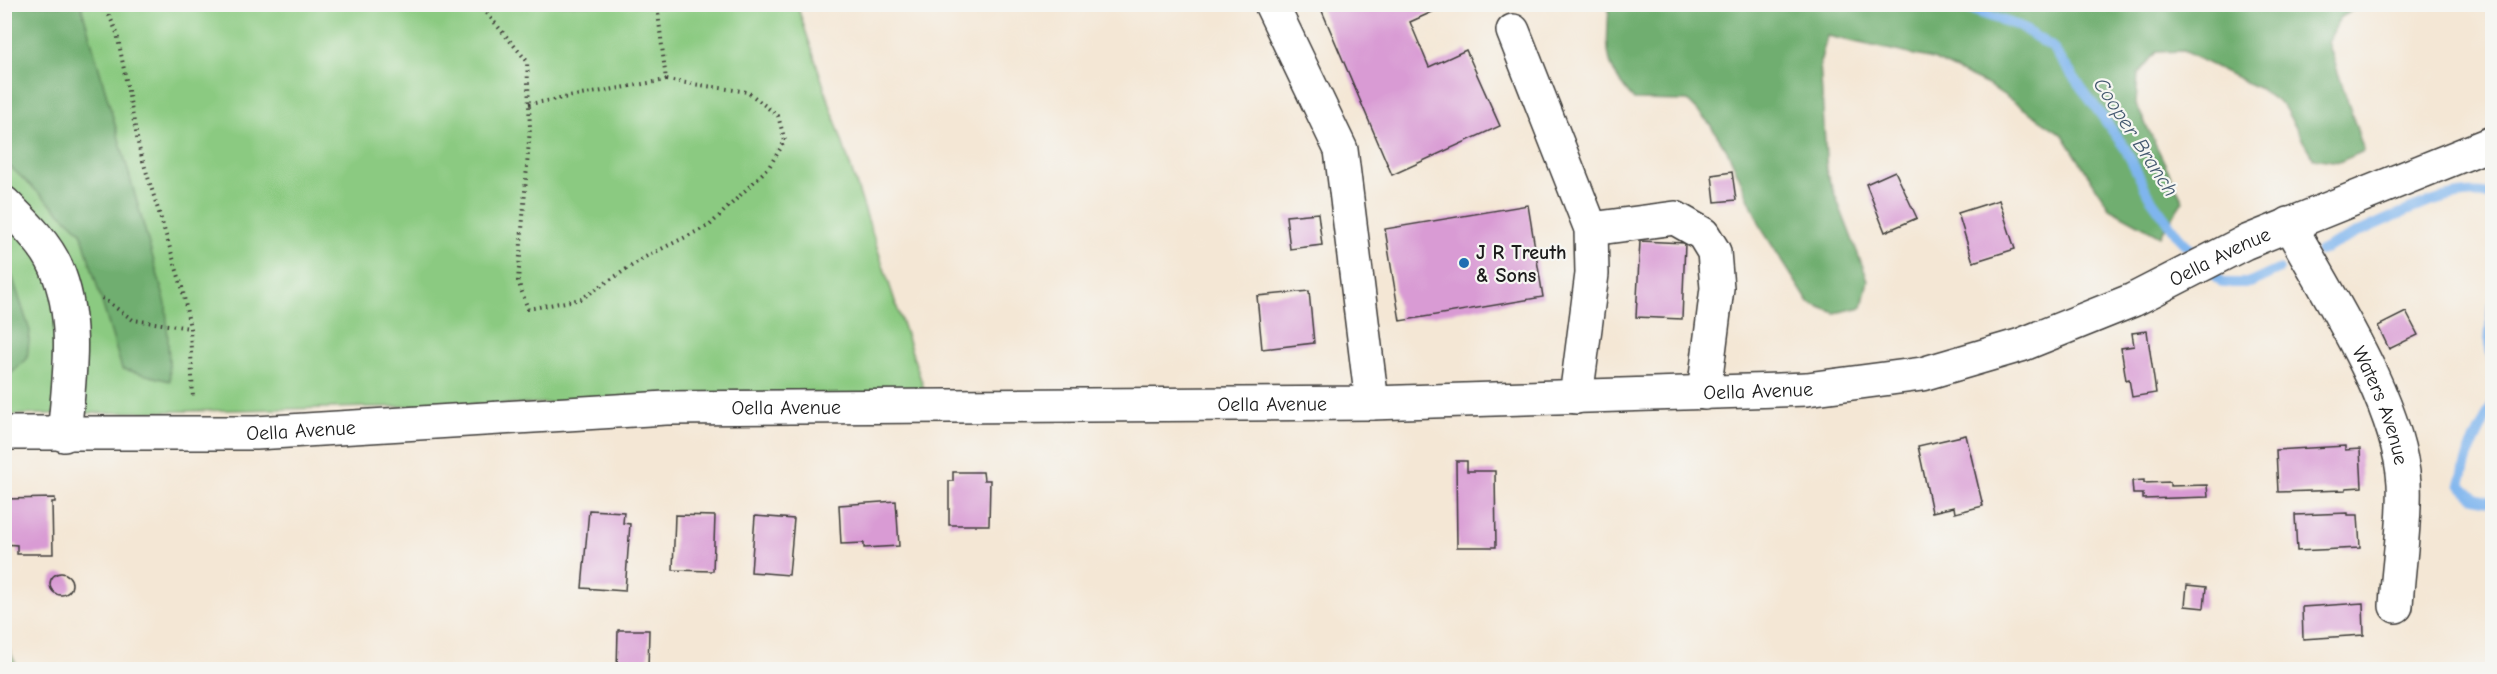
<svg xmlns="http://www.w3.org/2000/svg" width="2497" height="674" viewBox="0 0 2497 674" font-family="'Comic Neue',sans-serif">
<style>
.green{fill:#8bca81;stroke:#54734e;stroke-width:1.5}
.forest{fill:#70ae6f;stroke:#466546;stroke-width:1.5}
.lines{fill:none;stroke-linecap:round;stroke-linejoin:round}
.stream{stroke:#7fb5ee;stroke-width:10}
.building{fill:#d99bd4}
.minor-casing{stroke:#3c3a38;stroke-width:36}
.path{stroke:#3c3a38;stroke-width:4;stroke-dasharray:1.5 4.5;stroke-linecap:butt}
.minor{stroke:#fff;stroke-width:33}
.poi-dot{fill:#1f6fb2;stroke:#f6f6f2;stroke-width:2}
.labels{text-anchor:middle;stroke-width:4.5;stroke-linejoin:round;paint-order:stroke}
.poi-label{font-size:20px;font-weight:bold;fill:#1c1c1c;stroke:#f6f6f2;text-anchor:start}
.street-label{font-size:20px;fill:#1c1c1c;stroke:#f6f6f2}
.water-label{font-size:21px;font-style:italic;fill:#445970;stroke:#f6f6f2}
</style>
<rect width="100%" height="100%" fill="#f6f6f2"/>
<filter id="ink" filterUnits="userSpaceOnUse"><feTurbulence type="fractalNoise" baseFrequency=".0167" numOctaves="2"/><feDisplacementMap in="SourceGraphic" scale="12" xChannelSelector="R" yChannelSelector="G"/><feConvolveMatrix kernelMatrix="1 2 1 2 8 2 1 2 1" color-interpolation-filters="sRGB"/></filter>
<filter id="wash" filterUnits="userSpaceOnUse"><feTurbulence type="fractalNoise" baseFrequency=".008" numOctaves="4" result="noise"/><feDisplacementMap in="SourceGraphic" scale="24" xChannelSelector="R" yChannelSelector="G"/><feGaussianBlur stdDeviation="1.35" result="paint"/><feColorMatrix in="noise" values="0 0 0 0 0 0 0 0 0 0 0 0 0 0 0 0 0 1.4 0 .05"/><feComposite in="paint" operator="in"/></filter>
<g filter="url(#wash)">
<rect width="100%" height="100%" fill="#f4e7d5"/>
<g class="green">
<polygon points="4,5 797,5 926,395 5,415"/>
<polygon points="4,641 5,641 18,669 5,669"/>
</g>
<g class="forest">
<polygon points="4,5 81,5 166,304 170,381 122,369 81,232 5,162"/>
<path d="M1609 5H2360L2340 18 2328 42 2364 151 2339 162 2313 158 2284 107 2260 89 2183 51 2156 52 2138 74 2136 104 2183 201 2160 236 2109 208 2063 135 1990 86 1933 59 1827 36 1820 63 1827 174 1868 280 1862 307 1835 313 1809 303 1763 231 1728 152 1709 123 1688 101 1634 100C1602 64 1607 49 1609 5Z"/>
<polygon points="4,268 12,276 30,331 27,359 5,379"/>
</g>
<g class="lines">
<g class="stream">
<polyline points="1954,4 2019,26 2052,47 2125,148 2149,196 2178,236 2223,283 2250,283 2278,270"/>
<path d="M2320 251C2356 234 2458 179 2492 197"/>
<polyline points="2492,306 2489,343 2492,358"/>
<polyline points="2492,405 2468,455 2460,484 2475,498 2492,502"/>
</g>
</g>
<g id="blocks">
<g class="building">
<polygon points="1319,4 1450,4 1410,22 1429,67 1466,50 1500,126 1392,175"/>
<polygon points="1895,171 1917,218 1885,232 1866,184"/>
<polygon points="1732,172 1736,200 1715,202 1712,175"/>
<polygon points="1999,200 2015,249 1973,262 1958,213"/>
<polygon points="1528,205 1543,297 1400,321 1385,229"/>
<polygon points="1318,213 1322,245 1290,249 1286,216"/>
<polygon points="1640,241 1685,243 1682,319 1636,317"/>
<polygon points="1309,291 1314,343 1262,349 1257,296"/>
<polygon points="2406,312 2418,335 2389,349 2378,326"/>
<polygon points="2147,331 2156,393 2132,397 2129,379 2126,380 2121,348 2134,346 2132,333"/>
<polygon points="1966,435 1983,506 1955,513 1954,507 1932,512 1918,446"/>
<polygon points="2345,446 2345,450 2360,449 2362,487 2346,488 2346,490 2278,492 2276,450"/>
<polygon points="1456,461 1467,461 1467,471 1495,471 1496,547 1457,547"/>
<polygon points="953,472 983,472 984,480 990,480 989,525 949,525 949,481 953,481"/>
<polygon points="2144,480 2144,483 2170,482 2170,486 2207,485 2208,497 2143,499 2143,494 2133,494 2132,481"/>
<polygon points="55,498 55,502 52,502 53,554 17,554 17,545 4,544 4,499"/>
<polygon points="896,501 899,546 864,548 864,543 841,544 839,505"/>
<polygon points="589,510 624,512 623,523 630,524 625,591 582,588"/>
<polygon points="2348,513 2348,515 2358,515 2360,548 2297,551 2295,515"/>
<polygon points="675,515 715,516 713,571 673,570"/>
<polygon points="755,516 794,519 789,575 751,572"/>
<circle cx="61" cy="584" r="11"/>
<polygon points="2187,585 2206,587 2204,608 2185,606"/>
<polygon points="2363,603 2364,635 2303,639 2302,607"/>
<polygon points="618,630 649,630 648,670 617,670"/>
</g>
</g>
</g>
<g filter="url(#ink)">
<use href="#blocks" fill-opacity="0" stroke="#3c3a38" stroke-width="1.5"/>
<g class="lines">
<g class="minor-casing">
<g id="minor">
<polyline points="1271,4 1341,150 1372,403"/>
<polyline points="1513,31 1591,229 1592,274 1576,397"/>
<path d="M4 203C23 222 45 242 56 267 79 319 69 380 64 435"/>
<path id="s1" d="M2289 224C2328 295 2399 402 2404 483 2406 522 2398 567 2396 606"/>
<polyline points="1591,229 1675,218 1703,234 1714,252 1717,288 1704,393"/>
<path id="s2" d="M4 433H256L666 408 1372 403 1807 389 1922 374 2021 345 2133 300 2244 243 2492 143"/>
</g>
</g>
<g class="path">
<polyline points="104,4 117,33 139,148 182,287 190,328 193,399"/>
<polyline points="479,4 527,61 530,128 518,281 528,309 581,299 645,257 710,225 769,167 785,141 778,116 748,92 666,80"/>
<polyline points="529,104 666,80 657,4"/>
<polyline points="102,298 133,320 190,328"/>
</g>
<use href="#minor" class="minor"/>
</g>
</g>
<circle class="poi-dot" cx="1464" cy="263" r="6"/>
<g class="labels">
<g class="poi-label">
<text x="1476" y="259">J R Treuth<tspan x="1476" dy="23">&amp; Sons</tspan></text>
</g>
<g class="street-label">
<text dy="7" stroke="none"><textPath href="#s2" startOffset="2241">Oella Avenue</textPath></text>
<text dy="7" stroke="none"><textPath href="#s2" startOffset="1755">Oella Avenue</textPath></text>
<text dy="7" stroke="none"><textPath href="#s2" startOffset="1269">Oella Avenue</textPath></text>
<text dy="7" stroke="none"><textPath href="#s2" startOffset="783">Oella Avenue</textPath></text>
<text dy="7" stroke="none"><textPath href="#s1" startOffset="204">Waters Avenue</textPath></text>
<text dy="7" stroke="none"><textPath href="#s2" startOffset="297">Oella Avenue</textPath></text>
</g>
<g class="water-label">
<text transform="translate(2136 137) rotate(57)" y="7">Cooper Branch</text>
</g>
</g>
<rect width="2497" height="674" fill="none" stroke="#f6f6f2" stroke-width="24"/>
</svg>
